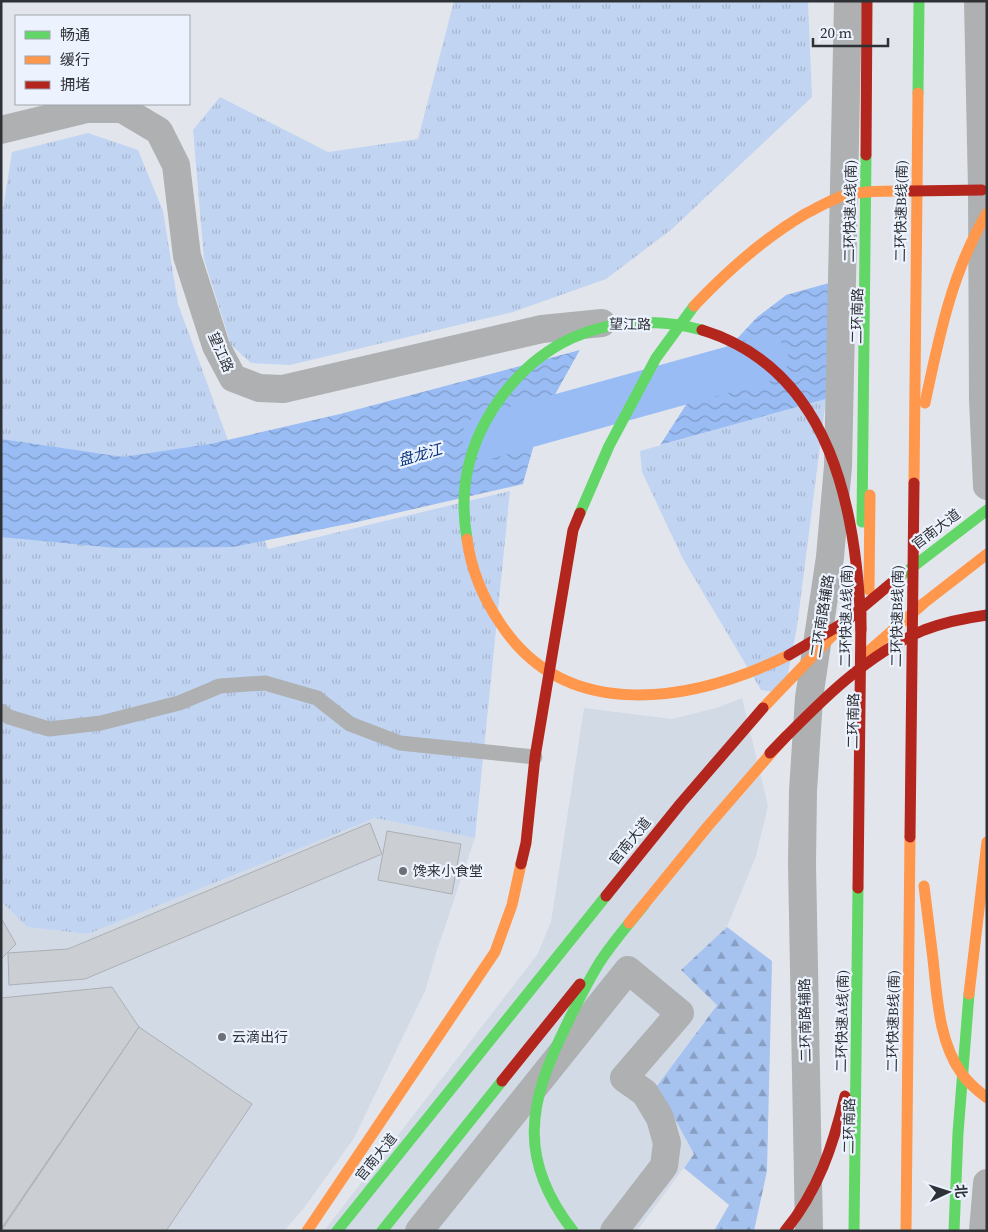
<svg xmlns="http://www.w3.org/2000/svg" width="988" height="1232" viewBox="0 0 988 1232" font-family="'Source Serif 4','Noto Sans SC',serif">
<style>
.built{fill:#d2dae6}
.forest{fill:url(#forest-firs)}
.park{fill:url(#park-tufts)}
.water{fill:url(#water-waves)}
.pier{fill:#e2e6ec}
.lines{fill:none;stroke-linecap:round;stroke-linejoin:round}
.river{stroke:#99bcf4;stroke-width:45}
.building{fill:#cbced2;stroke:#acafb4}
.lane{stroke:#aeb0b1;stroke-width:15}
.street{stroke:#aeb0b1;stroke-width:28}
.fast{stroke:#63d668;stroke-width:11}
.slow{stroke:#ff974d;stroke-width:11}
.jam{stroke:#b3261e;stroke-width:11}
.poi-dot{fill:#6d7075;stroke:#ecf3fe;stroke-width:2}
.labels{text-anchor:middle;stroke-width:4.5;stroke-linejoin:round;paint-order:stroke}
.street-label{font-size:14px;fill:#2e3135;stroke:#ecf3fe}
.poi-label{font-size:14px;fill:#2e3135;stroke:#ecf3fe;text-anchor:start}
.water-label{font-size:15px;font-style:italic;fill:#0b367a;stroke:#ecf3fe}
</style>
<defs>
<pattern id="forest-firs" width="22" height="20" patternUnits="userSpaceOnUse" patternTransform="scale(1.25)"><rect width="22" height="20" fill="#a6c2ef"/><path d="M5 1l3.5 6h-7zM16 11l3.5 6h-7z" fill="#889ec2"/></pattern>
<pattern id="park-tufts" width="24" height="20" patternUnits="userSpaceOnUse" patternTransform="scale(1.25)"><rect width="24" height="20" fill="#c1d4f2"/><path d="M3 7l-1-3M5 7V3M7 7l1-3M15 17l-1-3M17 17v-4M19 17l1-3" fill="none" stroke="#a6b6d0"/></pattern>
<pattern id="water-waves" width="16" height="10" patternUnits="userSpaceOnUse" patternTransform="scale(1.25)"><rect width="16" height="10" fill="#99bcf4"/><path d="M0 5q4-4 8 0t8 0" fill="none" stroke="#7d99c6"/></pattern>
</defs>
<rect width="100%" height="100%" fill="#e2e6ec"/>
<g class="built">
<polygon points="742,698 768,806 756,856 727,927 682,970 717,1004 657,1086 694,1154 637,1231 324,1231 537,955 551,922 584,708 672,719 716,708"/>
<polygon points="375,818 475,838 437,950 425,991 354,1138 304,1208 284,1231 1,1231 1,901 27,927 88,934"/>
</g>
<polygon class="forest" points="727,927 772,961 767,1171 754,1231 714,1231 729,1205 684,1168 694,1154 657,1086 717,1005 681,970"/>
<g class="park">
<polygon points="454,1 808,1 812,97 672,229 606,279 513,312 290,365 251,363 231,345 204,259 193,130 220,97 328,152 418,139"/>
<polygon points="88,133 138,150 163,211 178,304 268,549 510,491 475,838 375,818 88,934 27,927 1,901 1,221 12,152"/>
<polygon points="826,399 797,627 784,693 761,690 683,559 642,472 640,451"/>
</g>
<g class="water">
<polygon points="829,283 826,399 660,445 685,406 717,360 757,317 786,295"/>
<polygon points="580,350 556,393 534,445 523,484 357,522 233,547 116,548 1,537 1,439 123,457 210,444 340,414"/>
</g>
<g class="pier">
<polygon points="786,295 757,317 717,360 685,406 660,445 658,446 683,404 715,358 755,315 779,296"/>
<polygon points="582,349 558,394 537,446 525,484 523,484 534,445 556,393 580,350"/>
</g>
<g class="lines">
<polyline class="river" points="485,437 766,359"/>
</g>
<g class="building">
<polygon points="370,823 382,854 85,979 9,985 8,953 68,949"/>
<polygon points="387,831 461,844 452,894 378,880"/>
<polygon points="1,918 16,944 1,959"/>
<polygon points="112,987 139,1027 1,1229 1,998"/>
<polygon points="139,1027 252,1104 166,1231 1,1231"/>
</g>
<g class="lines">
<polyline class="lane" points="1,711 9,717 49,729 101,723 179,703 220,686 265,683 317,698 350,724 400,743 535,757"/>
<g class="street">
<polyline points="978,1 982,190 983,399 987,486"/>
<polyline points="1,130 87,109 122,109 159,131 176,165 187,256 216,346 233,378 259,388 283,389 542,329 602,323"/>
<polyline points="419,1231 628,970 680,1013 624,1078 645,1093 660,1118 667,1143 664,1166 614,1231"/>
<polyline points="809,1231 802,864 803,791 809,698 830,557 838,466 848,1"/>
<polyline points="983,1231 987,1183"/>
</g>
<g class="fast">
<polyline points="918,93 919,1"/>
<polyline points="580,513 609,446 656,358 694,306"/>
<polyline points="862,522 866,155"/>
<path d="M467 539C464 521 463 504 465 486 472 424 516 364 572 338 611 320 660 318 702 330"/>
<polyline points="897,579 987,510"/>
<polyline points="337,1231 606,896"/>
<polyline points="382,1231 502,1081"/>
<path d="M573 1231C517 1159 528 1103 566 1026 576 1005 586 985 598 965 611 944 628 925 644 905"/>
<polyline points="854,1231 858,888"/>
<polyline points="954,1231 958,1133 969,994"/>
</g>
<g class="slow">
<path d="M694 306C727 271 763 239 805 214 817 208 830 200 843 196 865 190 889 191 911 191"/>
<path d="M925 403C939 337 952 271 987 213"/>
<polyline points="914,483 918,93"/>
<path d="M467 539C471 569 483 598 500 623 567 726 695 701 789 655"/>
<polyline points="869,590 870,495"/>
<polyline points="861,658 924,603 987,554"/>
<polyline points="763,708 833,635"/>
<path d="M924 886C927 910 930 935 933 959 937 997 939 1043 962 1074 969 1084 978 1091 987 1098"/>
<polyline points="629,923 708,826 786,736"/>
<polyline points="969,994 987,842"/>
<polyline points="307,1231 495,952 512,905 521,864"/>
<polyline points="906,1231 910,837"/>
</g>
<g class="jam">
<polyline points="866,155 867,1"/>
<polyline points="911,191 982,190"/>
<path d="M702 330C832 370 857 511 861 630"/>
<polyline points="789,655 845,622 901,575"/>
<path d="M770 753C815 707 863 656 924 630 945 622 965 618 987 615"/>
<polyline points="910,837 914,483"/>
<polyline points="521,864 526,843 535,757 573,530 580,513"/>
<polyline points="858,888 861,613"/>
<polyline points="606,896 681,803 763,708"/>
<polyline points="502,1081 580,984"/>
<path d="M785 1231C818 1191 833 1146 845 1096"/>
</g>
</g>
<g class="poi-dot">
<circle cx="403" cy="871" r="5"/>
<circle cx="222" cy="1037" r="5"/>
</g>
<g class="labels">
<g class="street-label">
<text transform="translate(850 211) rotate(-89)" y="5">二环快速A线(南)</text>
<text transform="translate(901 211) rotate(-89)" y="5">二环快速B线(南)</text>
<text transform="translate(857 316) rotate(-89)" y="5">二环南路</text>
<text transform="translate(630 324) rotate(1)" y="5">望江路</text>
<text transform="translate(221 352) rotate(66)" y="5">望江路</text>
<text transform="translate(936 529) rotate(-37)" y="5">官南大道</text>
<text transform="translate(822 616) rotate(-81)" y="5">二环南路辅路</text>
<text transform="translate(846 616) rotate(-89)" y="5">二环快速A线(南)</text>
<text transform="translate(897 616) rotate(-89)" y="5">二环快速B线(南)</text>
<text transform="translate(853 721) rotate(-89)" y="5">二环南路</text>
<text transform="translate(630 841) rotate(-51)" y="5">官南大道</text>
<text transform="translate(805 1020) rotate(-91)" y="5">二环南路辅路</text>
<text transform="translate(842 1021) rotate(-89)" y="5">二环快速A线(南)</text>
<text transform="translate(893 1021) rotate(-89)" y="5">二环快速B线(南)</text>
<text transform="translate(849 1126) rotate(-89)" y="5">二环南路</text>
<text transform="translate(376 1157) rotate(-51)" y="5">官南大道</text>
</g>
<g class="poi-label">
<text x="413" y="876">馋来小食堂</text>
<text x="232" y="1042">云滴出行</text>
</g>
<g class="water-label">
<text transform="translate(420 455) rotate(-16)" y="5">盘龙江</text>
</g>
</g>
<rect width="988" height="1232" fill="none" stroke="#2e3135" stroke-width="5"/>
<rect x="15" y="15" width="175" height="90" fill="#ecf3fe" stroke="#a0a5ae"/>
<rect x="25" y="31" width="25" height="8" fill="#63d668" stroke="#a0a5ae"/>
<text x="60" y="40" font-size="15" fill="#2e3135">畅通</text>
<rect x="25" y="56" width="25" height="8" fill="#ff974d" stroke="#a0a5ae"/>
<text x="60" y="65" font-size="15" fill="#2e3135">缓行</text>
<rect x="25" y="81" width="25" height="8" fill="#b3261e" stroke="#a0a5ae"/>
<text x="60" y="90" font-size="15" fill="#2e3135">拥堵</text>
<g transform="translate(948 1192) rotate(86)" stroke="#ecf3fe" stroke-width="4" paint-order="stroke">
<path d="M0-4L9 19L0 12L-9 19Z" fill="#2e3135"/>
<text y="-8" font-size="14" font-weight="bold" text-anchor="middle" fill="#2e3135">北</text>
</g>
<path d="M813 38v8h75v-8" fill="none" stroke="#2e3135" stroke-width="2.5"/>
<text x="820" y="38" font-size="15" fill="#2e3135" stroke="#ecf3fe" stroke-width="4" paint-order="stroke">20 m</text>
</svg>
